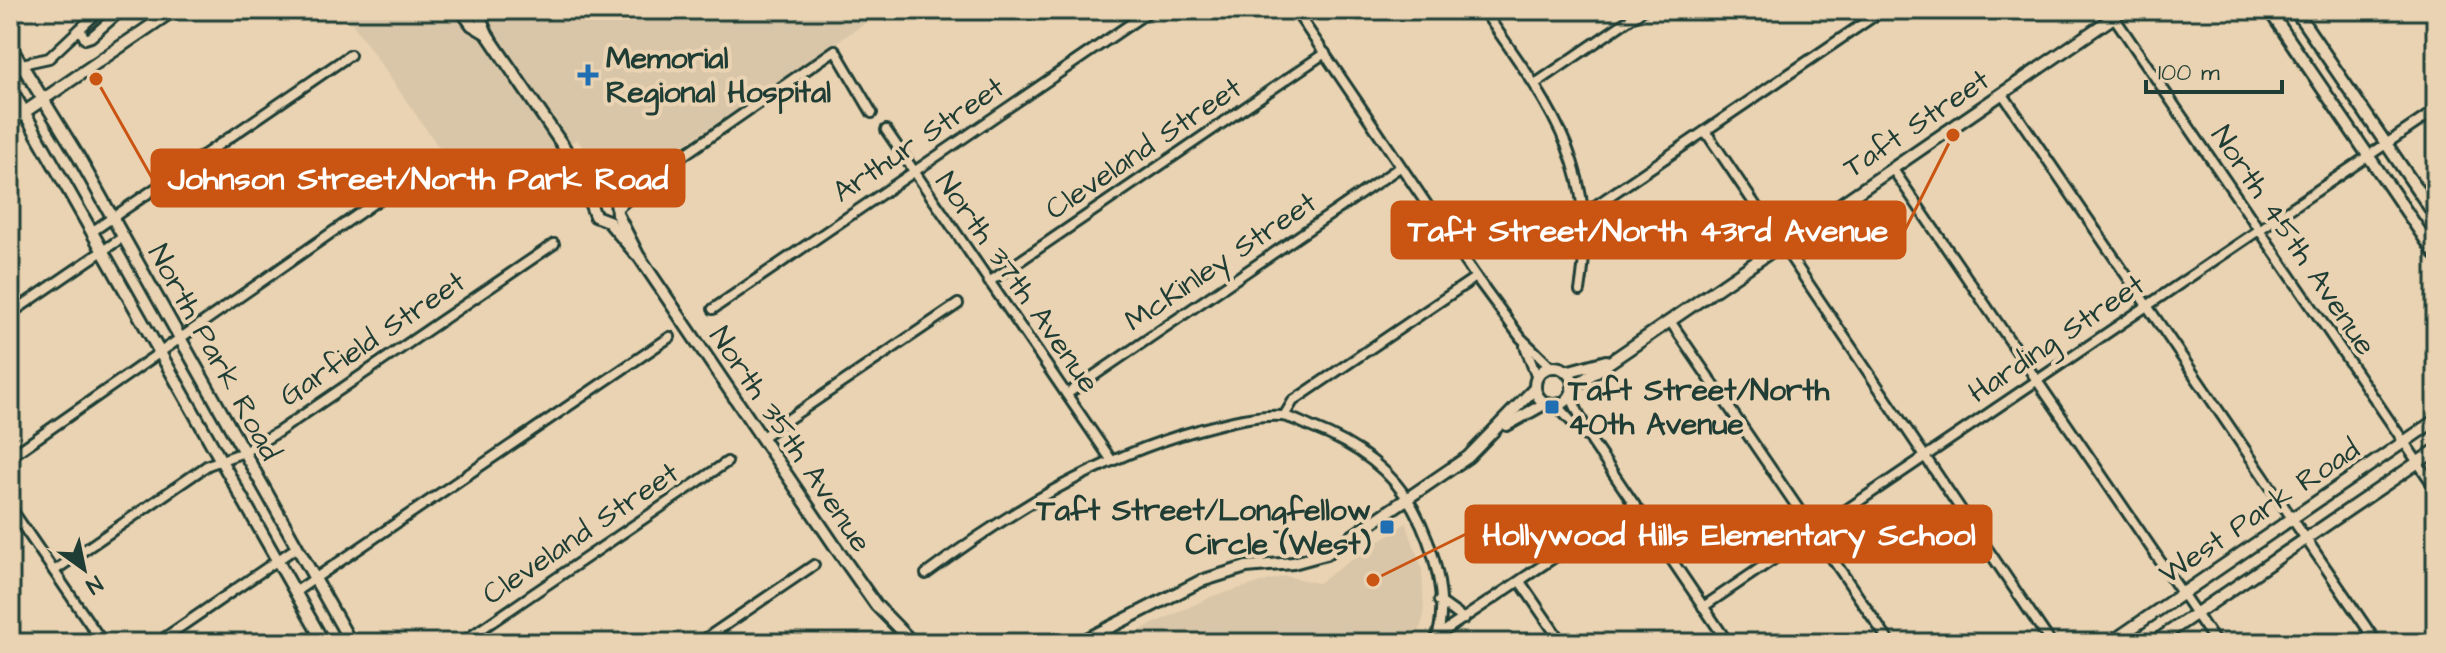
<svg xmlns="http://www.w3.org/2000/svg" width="2446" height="653" viewBox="0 0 2446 653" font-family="'Architects Daughter',sans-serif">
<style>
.built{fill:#d9c6a8}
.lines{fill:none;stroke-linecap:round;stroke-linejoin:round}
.minor-casing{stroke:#1f3d34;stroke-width:14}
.tertiary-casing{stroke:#1f3d34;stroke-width:16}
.minor{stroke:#ead3b2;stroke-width:8}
.tertiary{stroke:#ead3b2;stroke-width:10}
.poi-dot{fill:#1f6fb2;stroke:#ead3b2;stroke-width:3}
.labels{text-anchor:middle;stroke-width:8;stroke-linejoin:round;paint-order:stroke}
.poi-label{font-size:30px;font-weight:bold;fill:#1f3d34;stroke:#ead3b2;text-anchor:start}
.street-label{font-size:30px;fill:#1f3d34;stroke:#ead3b2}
.leader{fill:none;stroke:#ca5512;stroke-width:3}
.callout-dot{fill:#ca5512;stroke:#ead3b2;stroke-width:3}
.callout{fill:#ca5512;stroke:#ca5512;stroke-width:3}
.callout-label{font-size:32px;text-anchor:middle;font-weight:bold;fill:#fff}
</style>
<rect width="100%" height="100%" fill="#ead3b2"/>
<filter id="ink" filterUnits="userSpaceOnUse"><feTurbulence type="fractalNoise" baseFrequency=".0125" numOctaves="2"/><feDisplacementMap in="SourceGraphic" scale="16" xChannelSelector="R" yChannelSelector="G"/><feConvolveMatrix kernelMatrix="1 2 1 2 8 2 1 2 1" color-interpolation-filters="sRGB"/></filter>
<g filter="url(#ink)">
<g class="built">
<polygon points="343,10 885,10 616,190 605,182 577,139 479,205"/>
<polygon points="1406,523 1422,568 1424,615 1416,643 1112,643 1213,596 1285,576 1318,583"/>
</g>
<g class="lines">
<g class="minor-casing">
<g id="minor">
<polyline points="1295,10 1476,277 1521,338 1552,368"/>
<path d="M1483 10C1550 105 1600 168 1580 291"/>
<polyline points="2114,17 2436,489"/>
<polyline points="80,29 85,39 91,37 122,10"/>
<polyline points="22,64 49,58 100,10"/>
<polyline points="1535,84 1643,10"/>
<polyline points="2002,93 2377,643"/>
<polyline points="886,130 1112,461"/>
<polyline points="1706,132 2051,643"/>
<polyline points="1892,168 2216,643"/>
<polyline points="614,197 657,174"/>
<polyline points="619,207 658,173 835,50 872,113"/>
<polyline points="1586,212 1883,10"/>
<polyline points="93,231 350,55"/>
<polyline points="989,282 1325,53"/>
<polyline points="713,309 1151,10"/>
<polyline points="10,314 123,237"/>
<polyline points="1670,321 1890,643"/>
<polyline points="1525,346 1537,378"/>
<polyline points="1067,394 1400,167"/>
<polyline points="1570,395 1592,442 1728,643"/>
<polyline points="1556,405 1585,436"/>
<polyline points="1284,416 1293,401 1476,277"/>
<polyline points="762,437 958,304"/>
<polyline points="10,457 407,180"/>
<polyline points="10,507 103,643"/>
<polyline points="54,571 208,465 244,452 278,432 554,244"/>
<path d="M926 574C1009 512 1097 458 1198 430 1224 423 1255 414 1282 416 1292 417 1302 423 1311 427 1353 443 1390 467 1413 508 1433 544 1451 603 1435 643"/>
<polyline points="1521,583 1562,643"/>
<polyline points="295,592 670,337"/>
<polyline points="1439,601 1464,619"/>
<polyline points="1703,607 2436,110"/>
<polyline points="1437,636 1634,504"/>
<polyline points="157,643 297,547"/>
<polyline points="461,643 727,462"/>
<polyline points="699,643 814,565"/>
<polyline points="857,643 858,642"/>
</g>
</g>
<g class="tertiary-casing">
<g id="tertiary">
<polyline points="461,10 472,25 487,34"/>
<polyline points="477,10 487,34 576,165 595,216 608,221"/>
<polyline points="2269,10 2436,255"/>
<polyline points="2295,10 2436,217"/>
<polyline points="10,46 78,156 351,643"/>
<polyline points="10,87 324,643"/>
<polyline points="10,122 174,10"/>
<polyline points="576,165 616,200 617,214"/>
<polyline points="617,214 638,255 843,558 876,605 913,643"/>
<polyline points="608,221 636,254"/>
<circle cx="1554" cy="386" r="19"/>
<polyline points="1566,372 1606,361"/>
<polyline points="1572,388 2124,10"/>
<polyline points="1507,425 1546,403"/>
<polyline points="1079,643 1201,581 1246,567 1293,563 1326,554 1468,457 1535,388"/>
<polyline points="2110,643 2436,420"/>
<polyline points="2153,643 2436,450"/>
</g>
</g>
<use href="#minor" class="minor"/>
<use href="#tertiary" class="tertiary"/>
</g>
</g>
<g class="poi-dot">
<path d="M584 63h8v8h8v8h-8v8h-8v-8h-8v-8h8z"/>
<rect x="1544" y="399" width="16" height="16" rx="4"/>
<rect x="1379" y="519" width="16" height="16" rx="4"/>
</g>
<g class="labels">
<g class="poi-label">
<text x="606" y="68">Memorial<tspan x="606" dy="34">Regional Hospital</tspan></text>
<text x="1568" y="400">Taft Street/North<tspan x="1568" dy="34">40th Avenue</tspan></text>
<text x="1371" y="520" text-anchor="end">Taft Street/Longfellow<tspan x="1371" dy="34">Circle (West)</tspan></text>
</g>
<g class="street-label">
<text transform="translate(1916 123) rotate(-34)" y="10">Taft Street</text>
<text transform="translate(918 139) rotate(-34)" y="10">Arthur Street</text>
<text transform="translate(1143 148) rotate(-34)" y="10">Cleveland Street</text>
<text transform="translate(2294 240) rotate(56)" y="10">North 45th Avenue</text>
<text transform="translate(1220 261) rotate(-34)" y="10">McKinley Street</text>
<text transform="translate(1018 282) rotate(55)" y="10">North 37th Avenue</text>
<text transform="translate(372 338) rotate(-34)" y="10">Garfield Street</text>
<text transform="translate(2056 338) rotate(-34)" y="10">Harding Street</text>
<text transform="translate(215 352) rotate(61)" y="10">North Park Road</text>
<text transform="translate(791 439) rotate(56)" y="10">North 35th Avenue</text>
<text transform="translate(2259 511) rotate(-34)" y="10">West Park Road</text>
<text transform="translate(580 533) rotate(-34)" y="10">Cleveland Street</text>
</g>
</g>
<path class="leader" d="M96 79L152 178M1953 135L1905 230M1373 580L1466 534"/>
<g class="callout-dot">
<circle cx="96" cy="79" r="8"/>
<circle cx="1953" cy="135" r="8"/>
<circle cx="1373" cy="580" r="8"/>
</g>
<g class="callout">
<rect x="152" y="150" width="532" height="56" rx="8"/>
<rect x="1392" y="202" width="513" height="56" rx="8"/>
<rect x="1466" y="506" width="525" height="56" rx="8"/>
</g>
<g class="callout-label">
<text x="418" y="189">Johnson Street/North Park Road</text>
<text x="1648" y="241">Taft Street/North 43rd Avenue</text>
<text x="1729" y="545">Hollywood Hills Elementary School</text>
</g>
<rect width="2446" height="653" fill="none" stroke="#ead3b2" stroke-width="40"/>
<rect x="20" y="20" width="2406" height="613" fill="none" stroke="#1f3d34" stroke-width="3" filter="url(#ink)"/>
<g transform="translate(84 569) rotate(147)" stroke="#ead3b2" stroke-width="6" paint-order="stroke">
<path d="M0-6L14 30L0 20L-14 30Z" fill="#1f3d34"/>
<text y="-12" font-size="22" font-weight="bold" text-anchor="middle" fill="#1f3d34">N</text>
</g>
<path d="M2146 80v12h136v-12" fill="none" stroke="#1f3d34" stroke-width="4"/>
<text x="2158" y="80" font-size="24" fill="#1f3d34" stroke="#ead3b2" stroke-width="6" paint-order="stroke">100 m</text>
</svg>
